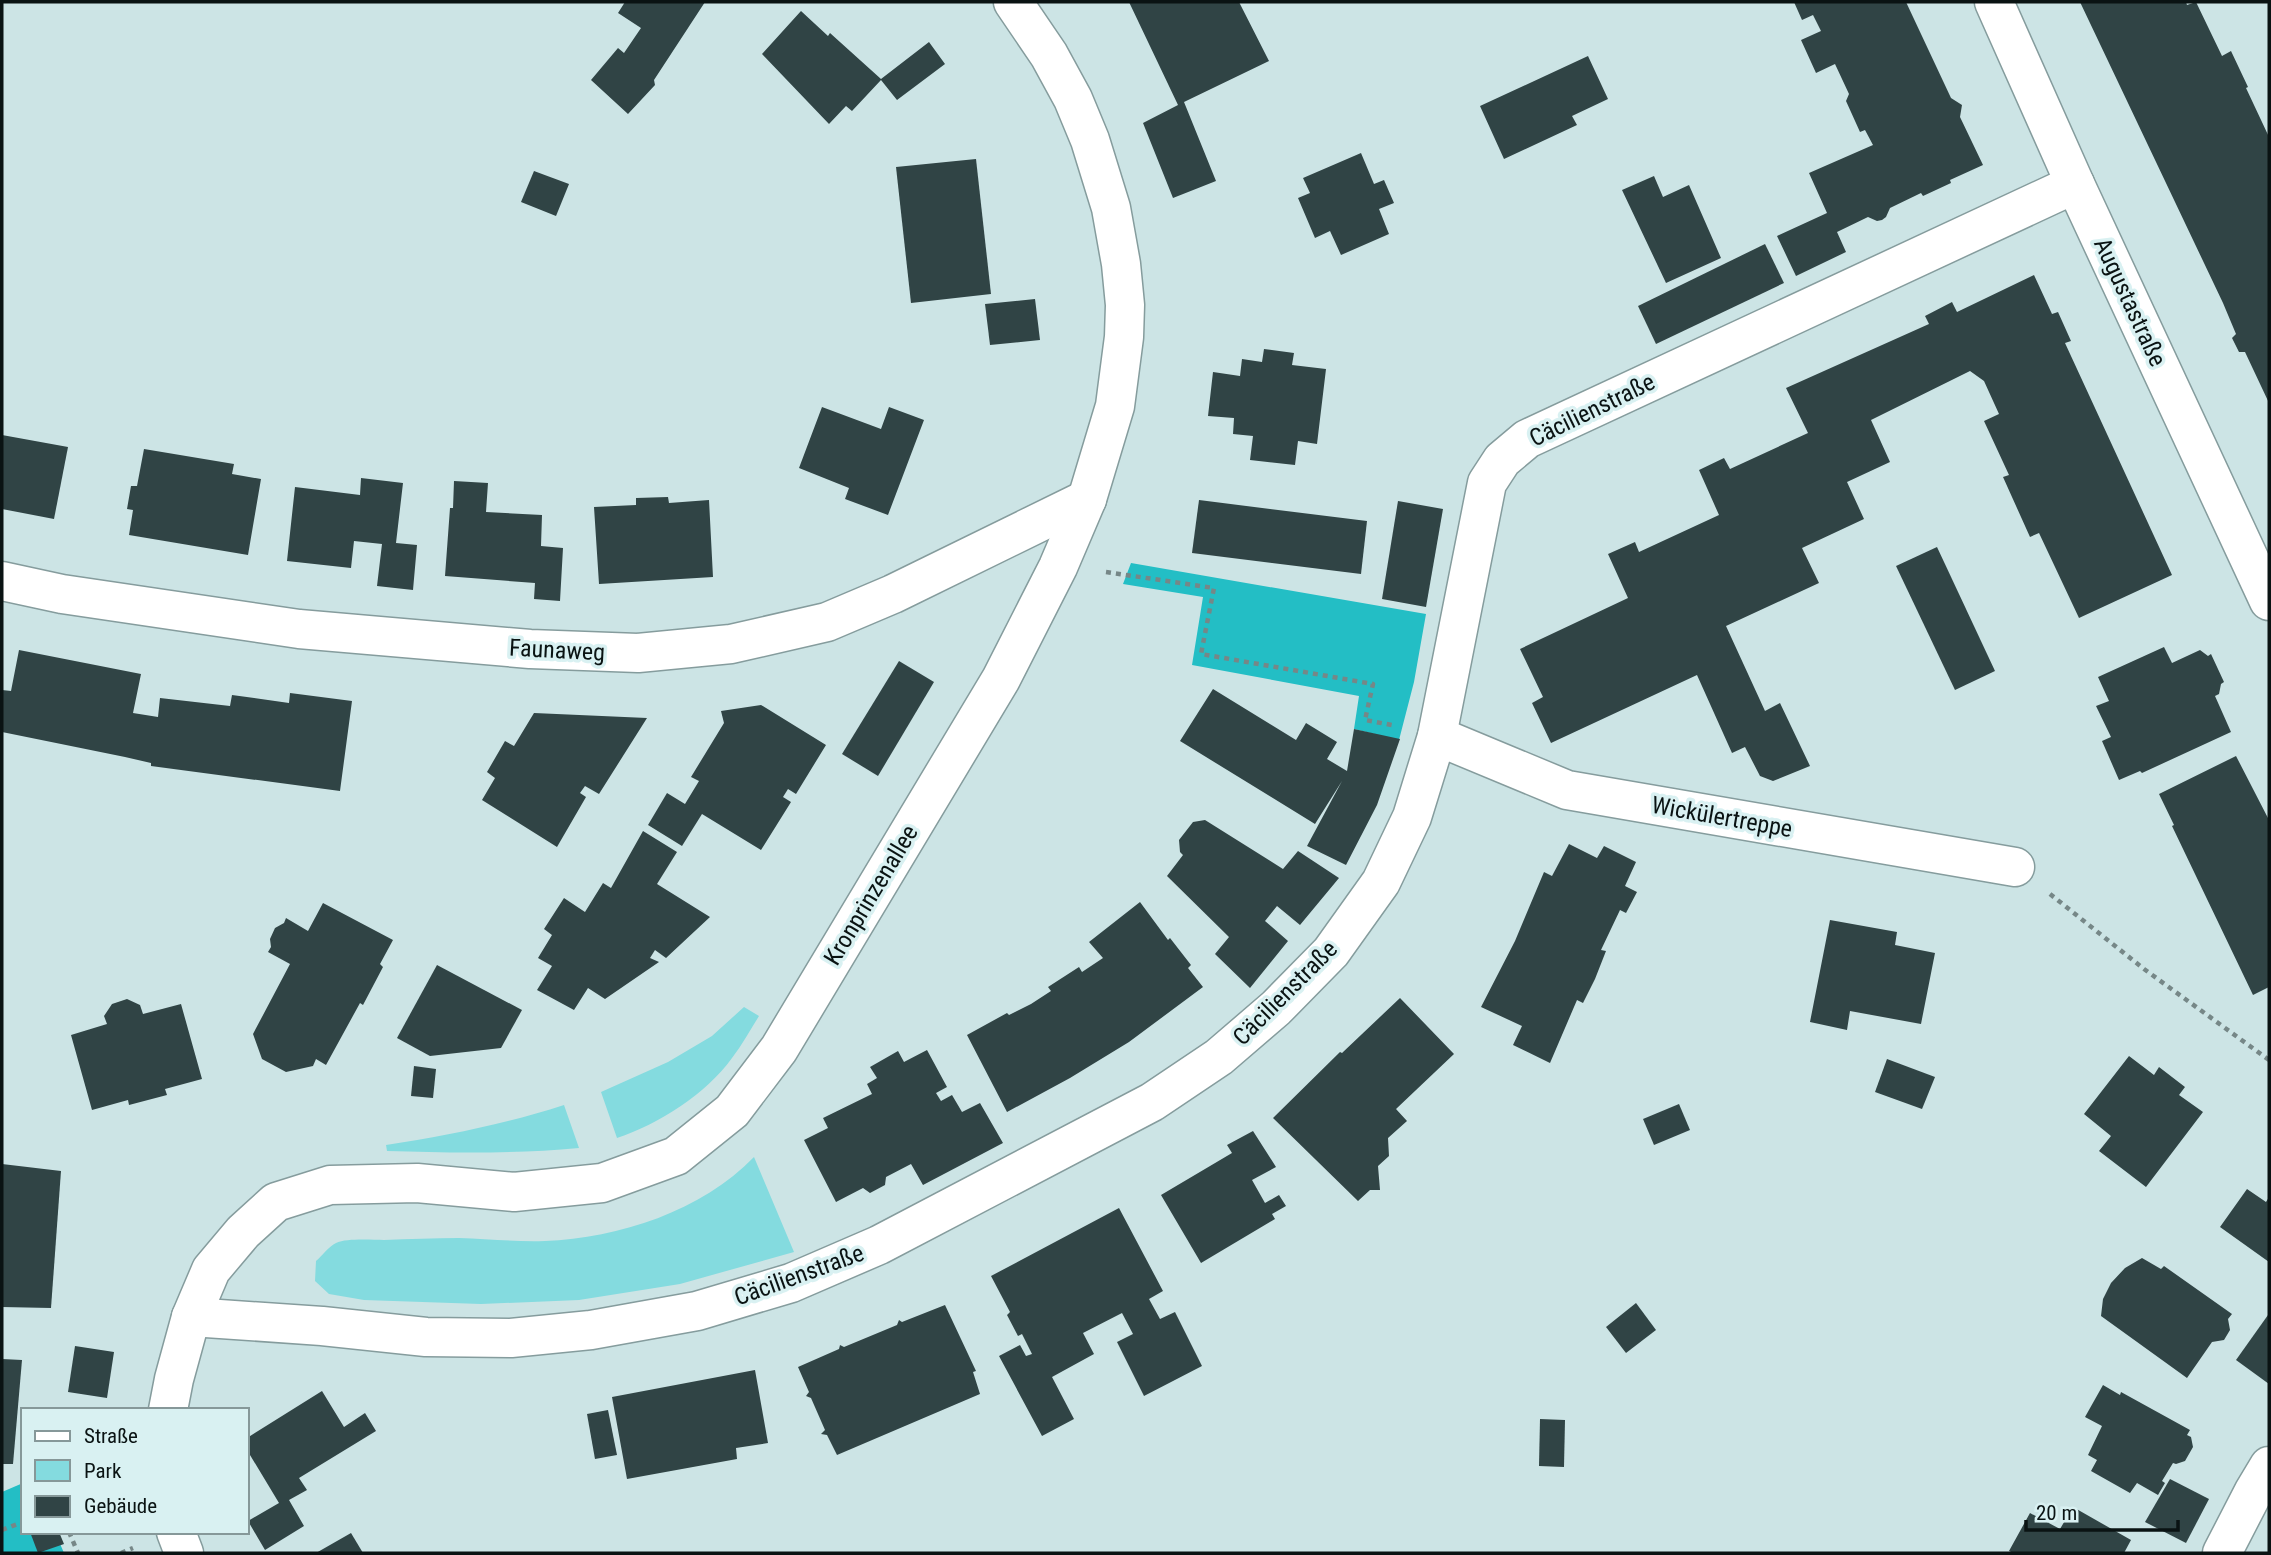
<svg xmlns="http://www.w3.org/2000/svg" width="2271" height="1555" viewBox="0 0 2271 1555" font-family="'Roboto Condensed',sans-serif">
<style>
.green{fill:#84dbdf}
.forest{fill:#23bec5}
.building{fill:#304445}
.lines{fill:none;stroke-linecap:round;stroke-linejoin:round}
.minor-casing{stroke:#859c9d;stroke-width:41}
.path{stroke:#768787;stroke-width:4.5;stroke-dasharray:5 5;stroke-linecap:butt}
.minor{stroke:#fff;stroke-width:38}
.labels{text-anchor:middle;stroke-width:7;stroke-linejoin:round;paint-order:stroke}
.street-label{font-size:24px;fill:#0a1313;stroke:#d9f1f2}
</style>
<rect width="100%" height="100%" fill="#cce4e5"/>
<g class="green">
<path d="M744 1007 759 1016C750 1030 742 1045 732 1058 706 1094 659 1124 617 1138L601 1092 668 1062 712 1036Z"/>
<path d="M564 1105 579 1148C515 1154 452 1153 387 1151L386 1145C446 1136 505 1124 564 1105Z"/>
<path d="M754 1157 794 1252 680 1284 579 1300 481 1304 364 1300 329 1294 315 1281 316 1261C322 1256 329 1246 336 1243 347 1238 372 1240 384 1240 409 1239 434 1238 459 1238 488 1239 517 1242 545 1241 619 1238 702 1211 754 1157Z"/>
</g>
<g class="forest">
<polygon points="1131,563 1426,614 1414,682 1399,740 1354,729 1359,696 1192,665 1203,597 1123,584"/>
<polygon points="23,1483 23,1532 55,1532 64,1553 2,1553 2,1492"/>
</g>
<g class="building">
<polygon points="625,2 705,2 654,80 655,85 628,114 591,80 618,48 624,53 641,28 618,13"/>
<polygon points="1129,2 1239,2 1269,61 1184,102 1216,181 1173,198 1143,123 1178,105"/>
<polygon points="1794,2 1906,2 1951,98 1962,105 1960,117 1983,165 1950,180 1951,183 1923,196 1921,193 1890,208 1886,217 1882,220 1877,221 1868,217 1837,232 1846,252 1796,276 1777,236 1827,213 1809,173 1873,145 1865,130 1860,132 1846,101 1849,94 1835,64 1816,73 1801,40 1821,31 1813,15 1802,20"/>
<polygon points="2080,2 2186,2 2187,5 2196,2 2222,56 2231,51 2248,87 2246,88 2269,137 2269,403 2245,352 2239,352 2232,338 2236,334 2223,303"/>
<polygon points="801,11 828,36 830,33 881,79 929,42 945,64 897,100 881,80 852,111 846,106 829,124 762,54"/>
<polygon points="1588,56 1608,99 1572,116 1577,125 1504,159 1480,106"/>
<polygon points="1361,153 1374,184 1384,180 1394,203 1379,209 1389,234 1341,255 1330,231 1315,238 1298,198 1310,193 1303,178"/>
<polygon points="976,159 991,294 911,303 896,167"/>
<polygon points="534,171 569,184 556,216 521,202"/>
<polygon points="1654,176 1663,197 1689,185 1721,258 1666,283 1622,190"/>
<polygon points="1765,244 1784,283 1656,344 1638,306"/>
<polygon points="2034,275 2052,314 2058,312 2071,341 2065,343 2172,575 2079,618 2039,533 2030,537 2003,477 2009,475 1984,421 1999,414 1984,381 1970,371 1871,420 1890,462 1847,482 1864,519 1802,548 1819,583 1726,626 1765,711 1780,703 1810,766 1773,781 1760,776 1745,747 1732,753 1697,675 1551,743 1532,703 1543,697 1520,649 1628,598 1608,554 1635,542 1639,552 1719,515 1699,470 1724,458 1730,469 1808,433 1786,388 1929,324 1925,316 1952,302 1957,312"/>
<polygon points="1035,299 1040,340 990,345 985,304"/>
<polygon points="1264,349 1294,353 1292,365 1326,369 1317,444 1298,441 1295,465 1250,460 1253,436 1233,434 1234,418 1208,416 1213,372 1240,376 1242,359 1262,362"/>
<polygon points="822,407 881,429 889,407 924,420 888,515 845,499 849,488 799,468"/>
<polygon points="2,435 68,447 54,519 2,509"/>
<polygon points="144,449 234,464 232,474 261,479 248,555 129,535 133,510 127,509 131,486 137,486"/>
<polygon points="361,478 403,483 396,543 417,545 413,590 377,586 382,544 354,541 351,568 287,561 295,487 360,495"/>
<polygon points="454,481 488,483 486,512 542,515 541,546 563,548 560,601 534,599 535,583 445,576 450,508 453,508"/>
<polygon points="668,497 669,503 709,500 713,577 599,584 594,507 636,505 636,498"/>
<polygon points="1199,500 1367,521 1361,574 1192,553"/>
<polygon points="1398,501 1443,509 1426,607 1382,599"/>
<polygon points="1937,547 1995,671 1955,690 1896,566"/>
<polygon points="2164,647 2172,663 2200,650 2208,656 2211,654 2224,682 2221,684 2219,694 2215,696 2231,732 2142,773 2140,771 2119,780 2102,741 2111,737 2096,706 2109,701 2098,677"/>
<polygon points="19,650 141,674 133,713 158,717 160,698 230,706 232,695 289,703 290,693 352,701 340,791 151,766 151,763 125,757 2,732 2,690 11,691"/>
<polygon points="899,661 934,682 878,776 842,754"/>
<polygon points="1213,689 1296,740 1306,723 1337,742 1327,759 1347,771 1354,729 1400,739 1377,805 1346,865 1307,846 1342,781 1315,824 1180,741"/>
<polygon points="761,705 826,745 796,794 788,789 783,797 791,802 761,850 702,814 682,846 648,825 667,793 685,804 699,781 691,777 724,723 721,711"/>
<polygon points="534,713 647,718 599,794 585,786 580,793 586,797 557,847 482,800 495,778 487,772 505,741 514,746"/>
<polygon points="2236,756 2269,820 2269,987 2253,995 2172,826 2174,825 2159,794"/>
<polygon points="1205,820 1283,869 1298,851 1339,878 1300,925 1277,906 1265,921 1288,941 1250,988 1215,954 1229,937 1167,876 1183,855 1180,852 1179,840 1193,822"/>
<polygon points="643,831 677,852 657,884 710,917 666,958 655,950 650,958 659,962 605,999 588,988 574,1010 537,990 552,966 538,958 552,935 544,929 564,898 585,912 603,883 611,888"/>
<polygon points="1569,844 1597,858 1604,846 1636,862 1625,886 1637,892 1626,913 1620,910 1601,950 1606,951 1595,979 1583,1003 1577,1000 1550,1063 1513,1045 1522,1026 1481,1007 1515,941 1544,872 1552,876"/>
<polygon points="1140,902 1168,940 1170,938 1191,965 1188,968 1203,987 1129,1042 1070,1078 1007,1112 967,1035 1007,1013 1009,1015 1031,1004 1051,991 1048,987 1079,967 1082,972 1103,958 1089,942"/>
<polygon points="323,903 393,940 380,964 383,967 363,1005 360,1003 326,1065 316,1059 313,1066 286,1072 262,1059 253,1034 290,964 268,952 271,947 270,939 275,928 284,923 286,918 308,931"/>
<polygon points="1830,920 1897,932 1895,945 1935,953 1921,1024 1850,1011 1847,1030 1810,1022"/>
<polygon points="437,965 522,1010 501,1048 430,1056 397,1038"/>
<polygon points="1400,998 1454,1054 1396,1109 1407,1121 1388,1138 1389,1156 1378,1166 1380,1190 1370,1190 1358,1201 1273,1118 1340,1052 1342,1053"/>
<polygon points="127,999 140,1005 143,1014 181,1004 202,1079 165,1089 167,1095 129,1105 128,1100 92,1110 71,1035 107,1024 104,1016 112,1004"/>
<polygon points="927,1050 947,1087 936,1093 941,1101 952,1095 962,1112 980,1103 1003,1143 923,1185 911,1164 886,1177 885,1185 870,1193 863,1188 836,1202 804,1140 828,1128 823,1118 872,1094 867,1084 877,1078 870,1067 898,1051 904,1062"/>
<polygon points="2129,1056 2154,1075 2159,1067 2185,1087 2179,1095 2203,1112 2146,1187 2099,1151 2111,1136 2084,1114"/>
<polygon points="1887,1059 1935,1077 1922,1109 1875,1092"/>
<polygon points="414,1066 436,1069 433,1098 411,1096"/>
<polygon points="1679,1104 1690,1130 1654,1145 1643,1119"/>
<polygon points="1253,1131 1276,1167 1252,1180 1265,1203 1279,1195 1286,1206 1272,1214 1275,1219 1201,1263 1161,1195 1232,1153 1227,1145"/>
<polygon points="2,1164 61,1171 51,1308 2,1307"/>
<polygon points="2247,1189 2266,1202 2269,1197 2269,1262 2220,1227"/>
<polygon points="1119,1208 1163,1291 1149,1299 1160,1319 1175,1312 1202,1366 1144,1396 1117,1342 1133,1334 1122,1313 1083,1333 1094,1354 1052,1377 1074,1419 1042,1436 999,1356 1020,1345 1026,1356 1032,1354 1022,1334 1018,1336 1007,1315 1010,1312 991,1276"/>
<polygon points="2142,1258 2161,1269 2164,1266 2232,1314 2228,1319 2230,1330 2224,1340 2212,1342 2187,1378 2101,1316 2103,1299 2111,1283 2125,1268"/>
<polygon points="1636,1303 1656,1330 1626,1353 1606,1327"/>
<polygon points="945,1305 976,1371 973,1372 980,1394 837,1455 827,1435 821,1434 825,1430 811,1398 806,1396 809,1392 798,1367 839,1349 840,1345 844,1347 897,1325 899,1320 902,1322"/>
<polygon points="2268,1315 2269,1316 2269,1384 2236,1360"/>
<polygon points="75,1346 114,1352 107,1398 68,1392"/>
<polygon points="2,1359 22,1360 13,1464 2,1464"/>
<polygon points="755,1370 768,1443 736,1448 737,1459 627,1479 612,1397"/>
<polygon points="2103,1385 2120,1395 2121,1392 2190,1430 2187,1435 2191,1437 2193,1447 2185,1461 2176,1464 2173,1463 2162,1481 2165,1483 2158,1495 2137,1483 2130,1493 2091,1471 2097,1460 2088,1455 2102,1426 2085,1417"/>
<polygon points="322,1391 344,1427 365,1413 376,1431 299,1478 307,1490 289,1500 304,1526 265,1550 248,1521 279,1503 247,1450 247,1438"/>
<polygon points="608,1410 617,1455 595,1459 587,1414"/>
<polygon points="1540,1419 1565,1420 1564,1467 1539,1466"/>
<polygon points="2170,1479 2209,1499 2186,1543 2145,1522"/>
<polygon points="2073,1507 2131,1540 2124,1553 2013,1553 2009,1551 2030,1513 2060,1529"/>
<polygon points="30,1532 59,1532 64,1544 38,1553"/>
<polygon points="351,1533 363,1553 316,1553"/>
</g>
<g class="lines">
<g class="minor-casing">
<g id="minor">
<polyline points="1994,2 2075,184 2269,601"/>
<polyline points="2,581 62,594 299,629 530,649 638,653 731,644 827,622 893,594 1087,499"/>
<polyline points="1437,736 1567,790 2015,867"/>
<polyline points="191,1317 322,1326 426,1337 511,1338 591,1330 697,1311 791,1283 879,1245 1152,1102 1219,1057 1276,1008 1331,952 1381,882 1412,817 1437,736 1487,483 1502,460 1527,439 2075,184"/>
<polyline points="168,1410 174,1379 191,1317 211,1270 243,1232 276,1202 330,1185 417,1183 514,1192 602,1183 676,1156 732,1111 779,1049 1001,679 1058,567 1087,499 1115,406 1124,337 1125,305 1121,264 1111,208 1090,140 1073,99 1049,55 1013,2"/>
<polyline points="176,1532 184,1553"/>
<polyline points="2222,1553 2254,1491 2269,1466"/>
</g>
</g>
<g class="path">
<polyline points="1106,572 1214,588 1201,654 1373,684 1365,720 1392,725"/>
<polyline points="2050,894 2144,969 2269,1060"/>
<polyline points="2,1530 23,1522"/>
<polyline points="69,1532 78,1553"/>
<polyline points="121,1553 133,1548"/>
</g>
<use href="#minor" class="minor"/>
</g>
<g class="labels">
<g class="street-label">
<text transform="translate(2130 302) rotate(65)" y="8">Augustastraße</text>
<text transform="translate(1592 410) rotate(-26)" y="8">Cäcilienstraße</text>
<text transform="translate(557 650) rotate(3)" y="8">Faunaweg</text>
<text transform="translate(1722 817) rotate(10)" y="8">Wickülertreppe</text>
<text transform="translate(871 895) rotate(-59)" y="8">Kronprinzenallee</text>
<text transform="translate(1285 993) rotate(-45)" y="8">Cäcilienstraße</text>
<text transform="translate(799 1275) rotate(-20)" y="8">Cäcilienstraße</text>
</g>
</g>
<rect width="2271" height="1555" fill="none" stroke="#0a1313" stroke-width="7"/>
<rect x="21" y="1408" width="228" height="126" fill="#d9f1f2" stroke="#869899" stroke-width="2"/>
<rect x="35" y="1431" width="35" height="10" fill="#ffffff" stroke="#869899" stroke-width="2"/>
<text x="84" y="1443" font-size="21" fill="#0a1313">Straße</text>
<rect x="35" y="1460" width="35" height="21" fill="#84dbdf" stroke="#869899" stroke-width="2"/>
<text x="84" y="1478" font-size="21" fill="#0a1313">Park</text>
<rect x="35" y="1496" width="35" height="21" fill="#304445" stroke="#869899" stroke-width="2"/>
<text x="84" y="1513" font-size="21" fill="#0a1313">Gebäude</text>
<path d="M2026 1520v10h152v-10" fill="none" stroke="#0a1313" stroke-width="3.5"/>
<text x="2036" y="1520" font-size="21" fill="#0a1313" stroke="#d9f1f2" stroke-width="5" paint-order="stroke">20 m</text>
</svg>
